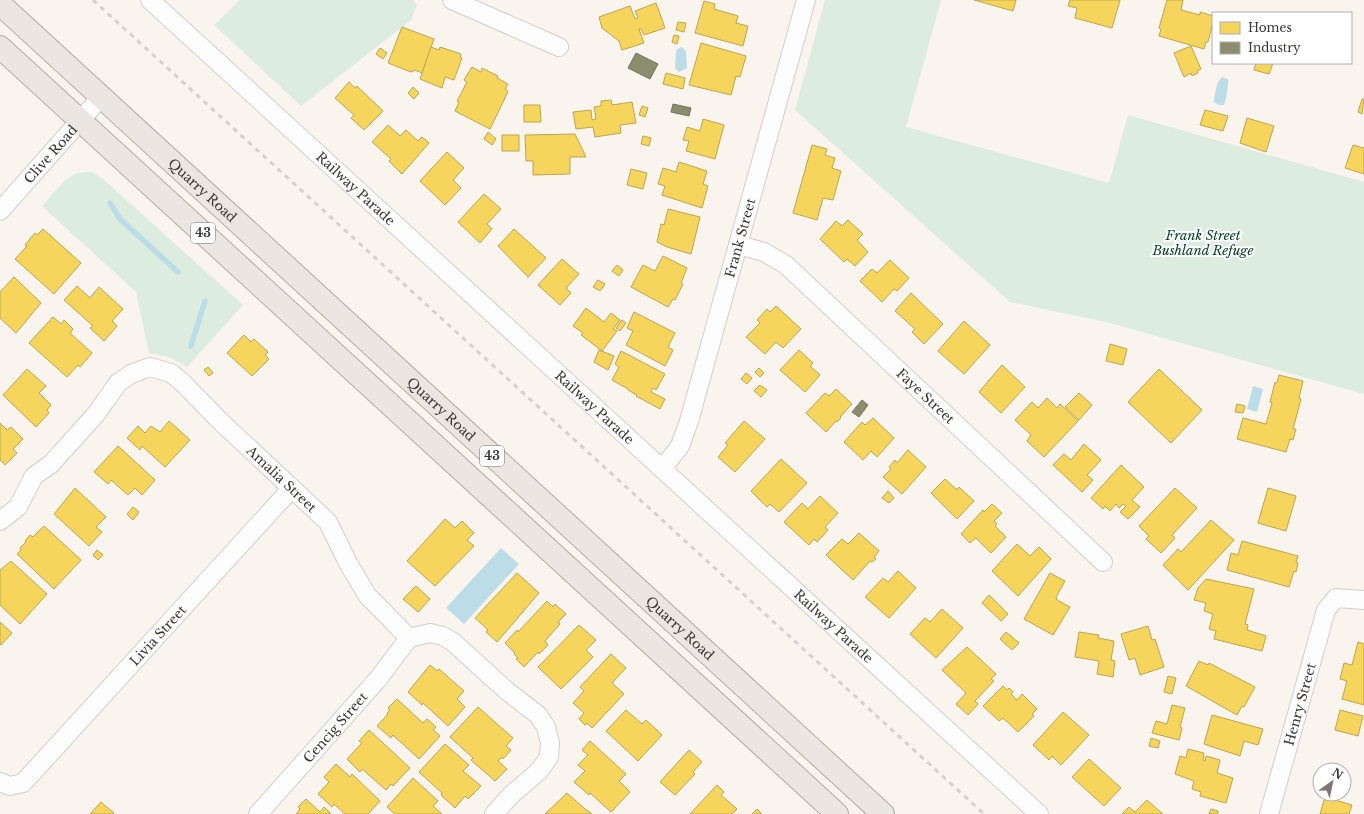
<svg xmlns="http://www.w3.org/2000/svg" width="1364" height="814" viewBox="0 0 1364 814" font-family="'Libre Baskerville',serif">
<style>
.green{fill:#dcecdf}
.water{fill:#bcdde7}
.homes{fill:#f6d55c;stroke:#bda54f}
.industry{fill:#8c8c6e;stroke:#73725c}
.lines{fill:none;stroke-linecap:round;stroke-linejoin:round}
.stream{stroke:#bcdde7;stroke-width:5.5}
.street-casing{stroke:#d2ceca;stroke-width:20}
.primary-casing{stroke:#b4a9a2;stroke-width:24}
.street{stroke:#fefdfd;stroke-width:18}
.primary{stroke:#ebe6e2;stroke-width:22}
.rail{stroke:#d4d2d1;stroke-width:3;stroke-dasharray:5 5;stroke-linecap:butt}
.labels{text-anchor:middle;stroke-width:4;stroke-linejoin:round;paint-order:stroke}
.shield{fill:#fff;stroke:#747270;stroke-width:1}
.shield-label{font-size:12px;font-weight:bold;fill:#393532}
.street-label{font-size:13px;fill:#393532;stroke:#fff}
.park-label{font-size:13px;font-style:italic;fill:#074028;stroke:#fff}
</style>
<rect width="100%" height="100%" fill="#faf4ef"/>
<g class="green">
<polygon points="240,0 413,0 417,5 411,20 301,106 214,25"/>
<polygon points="825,0 941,0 906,127 1109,183 1128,115 1364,182 1364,394 1110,323 1010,302 795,110"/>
<polygon points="91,172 103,179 243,305 187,367 169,357 149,353 136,292 42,206 65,180 77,173"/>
</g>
<g class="water">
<polygon points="682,47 686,51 687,68 679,72 675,68 676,52 677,49"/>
<path d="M1222 77 1228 79C1229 84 1226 100 1224 105H1219L1214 102C1215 93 1216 83 1222 77Z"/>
<polygon points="1253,386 1263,389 1257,412 1247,409"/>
<polygon points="501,548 519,564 464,624 446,608"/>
</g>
<g class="homes">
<polygon points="974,0 1016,0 1013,11"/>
<polygon points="1070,0 1120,0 1112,28 1075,18 1077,8 1068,6"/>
<polygon points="1167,0 1183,0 1181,10 1200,15 1200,12 1213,16 1213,22 1208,42 1206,42 1204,49 1159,36 1161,29 1159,28"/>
<polygon points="704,1 715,4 714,9 738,16 736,23 748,26 743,46 695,33"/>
<polygon points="656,3 665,28 644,35 641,29 639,29 644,43 622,50 619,41 602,28 599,17 630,6 635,19 638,18 635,11"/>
<polygon points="678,22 686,23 684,32 676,30"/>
<polygon points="402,27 434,39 422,73 415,70 411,72 388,63"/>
<polygon points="674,35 679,36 677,44 672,42"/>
<polygon points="701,43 746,56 740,77 736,76 731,95 689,85"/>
<polygon points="1191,46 1201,69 1197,71 1198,73 1192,76 1191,73 1184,77 1174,53"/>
<polygon points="431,47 439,50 440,47 461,54 460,57 462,58 454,80 445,77 442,88 420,79"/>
<polygon points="380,48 387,53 383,59 376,54"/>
<polygon points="1256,63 1273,63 1269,74 1254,70"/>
<polygon points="472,67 481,72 482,68 498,76 497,78 508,84 505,89 508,91 504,100 490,129 455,111 459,102 457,101 467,82 464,80"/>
<polygon points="666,73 685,78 683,89 663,84"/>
<polygon points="349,82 355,88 357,86 383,111 364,130 351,118 354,115 335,98"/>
<polygon points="413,87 419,93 414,99 408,93"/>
<polygon points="1362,99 1364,99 1362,114 1358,112"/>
<polygon points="611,100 612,105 632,102 636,123 620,125 621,133 595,137 593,127 576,129 573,112 591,110 592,120 596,119 594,107 601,106 601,101"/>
<polygon points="524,105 540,105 541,122 524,122"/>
<polygon points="642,106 648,108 645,117 639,115"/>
<polygon points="1205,110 1228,116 1223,131 1200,125"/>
<polygon points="1247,118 1274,126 1266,152 1240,143"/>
<polygon points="703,119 724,125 715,159 686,151 689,141 683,140 687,127 700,131"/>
<polygon points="388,125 400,136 406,130 418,141 422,137 429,143 402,174 389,161 391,159 372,142"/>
<polygon points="488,132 496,139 492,145 484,139"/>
<polygon points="575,134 586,157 570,157 570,174 533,175 533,161 526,161 525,135"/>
<rect x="502" y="135" width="17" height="16"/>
<polygon points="643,136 651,138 649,146 641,144"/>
<polygon points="812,145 827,149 825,155 835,158 832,168 841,171 833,200 823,198 817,220 793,213"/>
<polygon points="1353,145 1364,148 1364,174 1345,168"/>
<polygon points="447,152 464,168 453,180 461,188 445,205 420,181"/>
<polygon points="679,162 707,171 703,184 708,186 702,208 662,195 665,186 658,184 663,168 676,172"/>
<polygon points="631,169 647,173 643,189 627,185"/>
<polygon points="484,194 501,209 487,224 492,229 480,243 458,222"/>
<polygon points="668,209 700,217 691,254 667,247 657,242 661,224 664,225"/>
<polygon points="848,220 863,234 857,240 868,252 855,266 847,259 844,262 820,239 836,221 842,226"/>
<polygon points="43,229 81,263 54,294 15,259 27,246 25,245 35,233 37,235"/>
<polygon points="514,229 546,258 528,277 498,246"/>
<polygon points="663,256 687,268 681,283 683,284 675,300 673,299 668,307 631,287 643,265 655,271"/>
<polygon points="562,259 579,274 566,288 571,293 560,305 538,285"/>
<polygon points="890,260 909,278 897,291 894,289 882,302 860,281 872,269 877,273"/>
<polygon points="617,265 623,270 619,276 612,271"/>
<polygon points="14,277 41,303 16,333 0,318 0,292"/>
<polygon points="598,280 605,284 600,291 593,287"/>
<polygon points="77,286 90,298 99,287 123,309 112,321 117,326 104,341 90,328 93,326 64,300"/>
<polygon points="911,293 943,324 924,344 912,332 915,329 895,311"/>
<polygon points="776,306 801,329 783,348 776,342 765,354 746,337 760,323 757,320 767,309 770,312"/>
<polygon points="586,308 604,322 611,313 620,320 613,329 617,331 602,351 581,335 583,333 573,326"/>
<polygon points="634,312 675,333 668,347 673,350 665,366 626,345 633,331 627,328"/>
<polygon points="53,317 61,324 64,320 73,329 70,333 92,353 80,367 78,365 67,377 29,343"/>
<polygon points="622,320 626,323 620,331 616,328"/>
<polygon points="964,321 990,345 964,374 938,351"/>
<polygon points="244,335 251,342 254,339 268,352 265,355 269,359 252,376 227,353"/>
<polygon points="1110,344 1127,349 1123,365 1106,361"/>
<polygon points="599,350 614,356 608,370 594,362"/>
<polygon points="799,350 813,363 810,366 820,375 805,392 780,370"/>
<polygon points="621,351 665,374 656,390 653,388 651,392 665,399 660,409 636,396 637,395 628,390 628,389 612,380 619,367 615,364"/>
<polygon points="1002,365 1025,387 1001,413 979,392"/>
<polygon points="208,367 213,373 209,376 204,370"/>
<polygon points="759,368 764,373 760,377 755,372"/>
<polygon points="27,369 46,386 39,393 51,405 47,410 49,413 36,427 3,395"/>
<polygon points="1159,369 1202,410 1171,443 1128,402"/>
<polygon points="746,373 752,378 747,384 741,379"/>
<polygon points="1279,375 1303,381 1299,398 1301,399 1293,429 1296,429 1293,440 1290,439 1286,452 1237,439 1243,418 1266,424 1272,403 1270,402 1275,382 1277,383"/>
<polygon points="760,385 767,390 761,397 754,391"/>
<polygon points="836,389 852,404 840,417 841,418 837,422 836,421 826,432 806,413 825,393 829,396"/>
<polygon points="1079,393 1092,405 1079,420 1065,407"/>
<polygon points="1047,398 1057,408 1060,404 1078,421 1044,457 1027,441 1031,435 1015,420 1032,402 1038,408"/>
<polygon points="1237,404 1245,406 1243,413 1235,412"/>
<polygon points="873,418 894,438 877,457 871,451 863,460 844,442 862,422 865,425"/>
<polygon points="169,421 190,440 165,467 142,446 140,450 127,438 138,426 145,433 151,426 160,432"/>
<polygon points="744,421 765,439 735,472 718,457 728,445 725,443"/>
<polygon points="0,423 7,430 11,427 23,439 13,449 17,453 5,465 0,460"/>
<polygon points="1084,444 1101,460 1087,475 1093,480 1082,492 1053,465 1064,454 1071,460"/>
<polygon points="118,446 155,480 142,495 135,488 128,495 111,480 108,484 94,472"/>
<polygon points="908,450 926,467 902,494 883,477 891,469 889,467 895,460 897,463"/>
<polygon points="781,459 807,483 779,512 770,504 767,507 751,491"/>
<polygon points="1121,465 1144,487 1132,500 1140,507 1128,519 1120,512 1126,506 1123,504 1119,508 1116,504 1110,511 1105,506 1103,509 1091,498"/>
<polygon points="945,479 957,490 959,487 974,501 957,519 931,493"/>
<polygon points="75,488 106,517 96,527 102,532 89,546 54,514"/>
<polygon points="1175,488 1197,508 1172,535 1175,538 1161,553 1146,539 1149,536 1139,526"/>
<polygon points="1268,488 1296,496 1286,531 1258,523"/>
<polygon points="888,491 894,498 889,503 882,498"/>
<polygon points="820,496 838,513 825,527 828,530 817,542 814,539 809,545 784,522 802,503 808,509"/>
<polygon points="992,504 1002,513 994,521 997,524 995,526 1006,537 991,553 976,538 970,543 961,534 983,510 984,512"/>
<polygon points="133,507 139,512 133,520 127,514"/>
<polygon points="445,519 455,528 462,521 474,533 467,540 474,546 435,586 407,561"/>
<polygon points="1211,520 1234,540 1188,590 1163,565 1178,549 1181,552"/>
<polygon points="44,526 81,560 54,589 17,554 21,550 20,548 26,542 25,541 30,535 33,537"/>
<polygon points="859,533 879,551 874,557 876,559 872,562 870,561 853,580 826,555 842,539 848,544"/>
<polygon points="1242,541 1298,556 1296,562 1298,563 1296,572 1294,571 1289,587 1227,570 1231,553 1238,555"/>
<polygon points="1017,544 1030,556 1039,547 1051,559 1018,596 992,571"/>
<polygon points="97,550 103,555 98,560 93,555"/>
<polygon points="11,561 47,594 20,624 0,605 0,570"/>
<polygon points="898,571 916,588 889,618 865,597 883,578 888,582"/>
<polygon points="517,573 539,593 497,642 486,632 488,630 475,618"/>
<polygon points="1050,573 1065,581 1056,597 1057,600 1070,607 1053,635 1024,619"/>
<polygon points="1206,579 1254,589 1245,624 1248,625 1247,630 1266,636 1262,651 1214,639 1216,631 1209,629 1213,614 1204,611 1206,603 1194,600 1198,588"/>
<polygon points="416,586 430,599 418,612 403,599"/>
<polygon points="989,595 1008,614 1001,621 982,603"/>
<polygon points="547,601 553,607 555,604 566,614 558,622 560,624 545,641 548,645 539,654 538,652 524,667 516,659 518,658 514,654 515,653 505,643 517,630 518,632"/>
<polygon points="942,609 963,628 936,658 910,634 925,618 930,622"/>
<polygon points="0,622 12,633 1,645 0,644"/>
<polygon points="579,625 596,640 586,650 593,657 561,689 538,667"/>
<polygon points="1148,626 1152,640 1155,639 1164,667 1140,675 1135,658 1129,660 1121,634"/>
<polygon points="1006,632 1019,643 1012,650 1000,639"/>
<polygon points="1079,632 1099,635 1098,638 1114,641 1111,660 1115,661 1113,677 1097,674 1099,661 1075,657"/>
<polygon points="1358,642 1364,644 1364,705 1342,699 1347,681 1340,679 1344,663 1352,665"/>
<polygon points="967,647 996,674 991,679 994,681 975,701 978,704 968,715 956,704 966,693 942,670"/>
<polygon points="611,654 626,668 612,683 624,694 592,728 587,723 585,725 579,719 584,713 573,703 584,691 580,687"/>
<polygon points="1199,661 1208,665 1209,663 1255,687 1244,707 1242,706 1237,715 1186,686"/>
<polygon points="430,665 437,671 439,669 464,691 457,699 465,707 448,726 423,703 422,705 408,692"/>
<polygon points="1168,676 1176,678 1172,694 1164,692"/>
<polygon points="1003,686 1007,690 1009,688 1013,692 1011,694 1017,700 1022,694 1037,709 1032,714 1034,716 1018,732 1003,718 999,721 983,706"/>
<polygon points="397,699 423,723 427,719 436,727 433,730 440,736 419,759 393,735 391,738 377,726 388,714 387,713 390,710 388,708"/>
<polygon points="1172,705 1185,708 1180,727 1182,728 1179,740 1152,733 1156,721 1167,724"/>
<polygon points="478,707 513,738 506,746 511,750 503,759 502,757 498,761 507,769 495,781 471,760 473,758 450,737"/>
<polygon points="626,710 642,724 646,720 662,735 638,761 606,731"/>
<polygon points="1340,710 1363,716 1358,736 1335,730"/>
<polygon points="1063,712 1089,735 1061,765 1052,756 1049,760 1033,745"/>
<polygon points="1212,715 1263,729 1258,745 1244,741 1240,756 1204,744"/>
<polygon points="369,730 410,768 393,786 391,784 386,790 362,769 360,772 347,759 362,743 359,741"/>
<polygon points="1151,738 1160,741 1158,748 1149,746"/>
<polygon points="590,741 626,774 619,781 630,792 611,812 590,793 589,795 574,782 585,771 578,765 588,755 582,750"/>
<polygon points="445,744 469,765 463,771 481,786 468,799 465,796 455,808 441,795 442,793 419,772"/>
<polygon points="1188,749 1204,753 1203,760 1205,761 1206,756 1220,760 1217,773 1233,778 1226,803 1200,796 1201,792 1192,789 1194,781 1175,774 1180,756 1186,758"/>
<polygon points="689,750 702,762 693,772 695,774 675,795 660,782"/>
<polygon points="1089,759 1121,788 1104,806 1072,777"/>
<polygon points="336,764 350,777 352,774 380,801 368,814 345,814 334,804 332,807 318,794 329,782 324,777"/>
<polygon points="413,778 438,801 433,806 442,814 395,814 387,807"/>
<polygon points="717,785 724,792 721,795 737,809 732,814 690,814"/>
<polygon points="567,793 585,809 592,814 545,814"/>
<polygon points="1325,797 1352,805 1349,814 1320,814"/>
<polygon points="306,799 320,812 324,807 331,814 296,814 300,809 298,807"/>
<polygon points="1147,800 1163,814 1122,814 1129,807 1135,812"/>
<polygon points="101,802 114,813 113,814 90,814"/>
<polygon points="757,809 762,814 752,814"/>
<polygon points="1211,809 1218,811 1218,814 1209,814"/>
</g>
<g class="industry">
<polygon points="636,53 658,64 650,79 628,68"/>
<polygon points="673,104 691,108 689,116 671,112"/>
<polygon points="862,400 868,405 859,417 852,412"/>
</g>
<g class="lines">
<g class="stream">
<polyline points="110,203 120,219 178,272"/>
<polyline points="191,346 205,301"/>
</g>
<g class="street-casing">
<g id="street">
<path id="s1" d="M150 0 1039 814"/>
<polyline points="452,0 559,47"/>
<path id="s2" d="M0 211 101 97"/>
<path id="s3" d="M739 245 764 252 786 265 1103 562"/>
<path id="s4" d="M662 469 680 446 689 421 806 0"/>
<path id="s5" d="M0 521 18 507 34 476 51 464 96 414 118 383 131 374 150 367 171 373 183 383 220 421 328 522 348 563 367 595 409 638"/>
<path id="s6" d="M0 782 10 786 23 783 292 488"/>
<path id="s7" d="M258 814 378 679 409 638 430 633 443 636 453 642 507 691 538 715 546 727 550 743 549 757 539 771 511 795 494 814"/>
<path id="s8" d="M1269 814 1326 610 1336 598 1364 600"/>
</g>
</g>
<g class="primary-casing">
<g id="primary">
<path id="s9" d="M0 4 883 814"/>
<polyline points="0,47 837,814"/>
</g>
</g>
<use href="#street" class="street"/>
<use href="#primary" class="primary"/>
<polyline class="rail" points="93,0 984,814"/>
</g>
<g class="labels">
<g class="shield">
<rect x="191" y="223" width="24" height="20" rx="3"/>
<rect x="480" y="446" width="24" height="20" rx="3"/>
</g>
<g class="shield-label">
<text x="203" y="237">43</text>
<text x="492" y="460">43</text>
</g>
<g class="street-label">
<text dy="5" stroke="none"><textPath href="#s2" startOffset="76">Clive Road</textPath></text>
<text dy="5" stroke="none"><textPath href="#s1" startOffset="279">Railway Parade</textPath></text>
<text dy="5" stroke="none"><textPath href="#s9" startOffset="275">Quarry Road</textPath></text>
<text dy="5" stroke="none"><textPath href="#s4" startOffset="246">Frank Street</textPath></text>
<text dy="5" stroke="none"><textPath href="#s3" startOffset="243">Faye Street</textPath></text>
<text dy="5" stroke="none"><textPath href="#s1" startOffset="603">Railway Parade</textPath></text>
<text dy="5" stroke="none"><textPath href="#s9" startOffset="599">Quarry Road</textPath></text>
<text dy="5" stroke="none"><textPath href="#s5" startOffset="395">Amalia Street</textPath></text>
<text dy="5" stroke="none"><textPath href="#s1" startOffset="927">Railway Parade</textPath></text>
<text dy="5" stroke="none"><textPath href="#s9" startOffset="923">Quarry Road</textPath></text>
<text dy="5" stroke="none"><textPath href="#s6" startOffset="224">Livia Street</textPath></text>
<text dy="5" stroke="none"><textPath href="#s8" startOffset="114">Henry Street</textPath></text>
<text dy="5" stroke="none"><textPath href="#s7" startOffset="116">Cencig Street</textPath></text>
</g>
<g class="park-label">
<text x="1203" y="240">Frank Street<tspan x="1203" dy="15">Bushland Refuge</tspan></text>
</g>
</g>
<rect x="1212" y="12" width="140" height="52" fill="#ffffff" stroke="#b0aead"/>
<rect x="1220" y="22" width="20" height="12" fill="#f6d55c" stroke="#b0aead"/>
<text x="1248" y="32" font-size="12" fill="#393532">Homes</text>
<rect x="1220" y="42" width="20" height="12" fill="#8c8c6e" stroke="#b0aead"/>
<text x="1248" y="52" font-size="12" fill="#393532">Industry</text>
<g transform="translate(1332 782) rotate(33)"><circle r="19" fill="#ffffff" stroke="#b0aead"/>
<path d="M0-3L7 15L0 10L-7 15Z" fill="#7d7874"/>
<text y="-6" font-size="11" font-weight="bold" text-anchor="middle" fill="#393532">N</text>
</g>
</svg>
